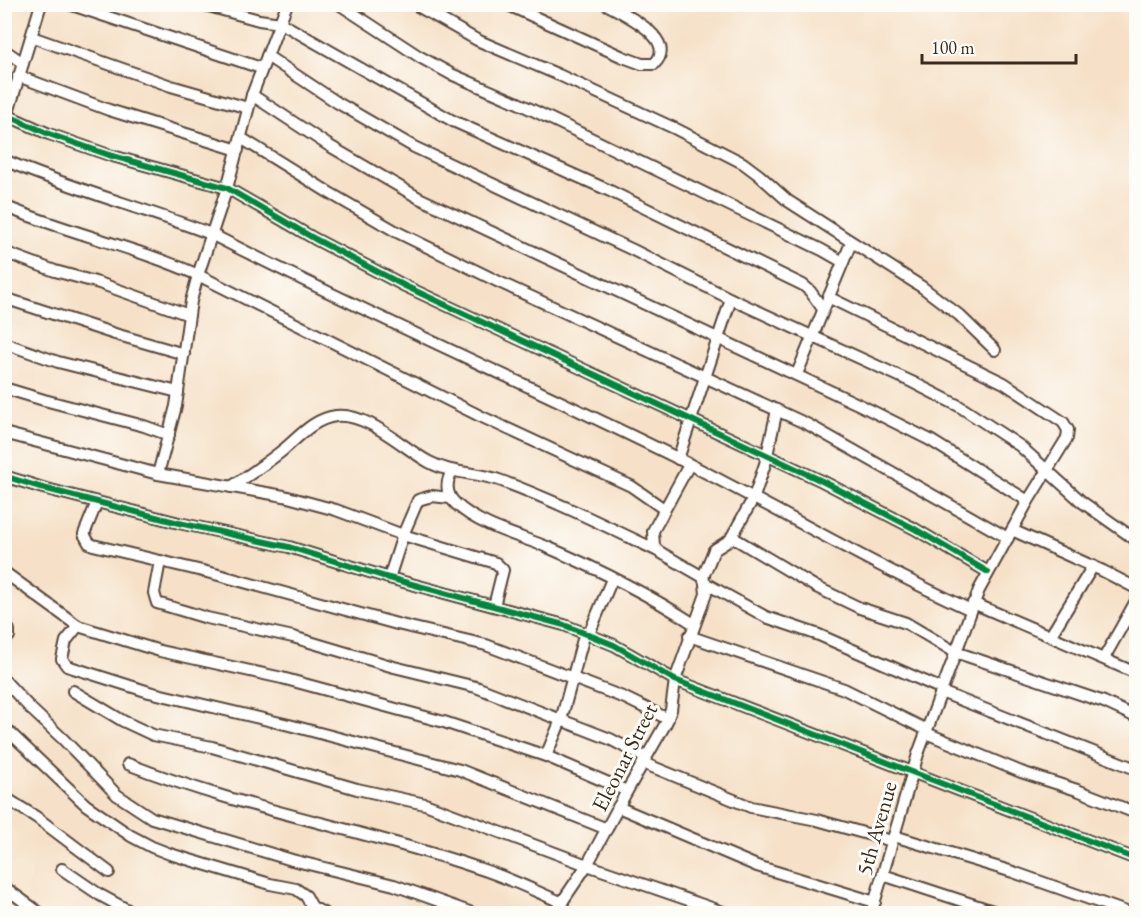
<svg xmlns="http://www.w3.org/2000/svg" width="1141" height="918" viewBox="0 0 1141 918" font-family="'EB Garamond',serif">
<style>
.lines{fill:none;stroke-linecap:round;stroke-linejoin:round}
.minor-casing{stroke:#574538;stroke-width:14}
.minor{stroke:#fff;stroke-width:10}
.cycleway-casing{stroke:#fdfcf7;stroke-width:10}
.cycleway{stroke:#00873e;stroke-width:6}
.labels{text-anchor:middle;stroke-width:6;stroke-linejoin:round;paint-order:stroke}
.street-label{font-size:22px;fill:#3b2a1e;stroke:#fdfcf7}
</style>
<rect width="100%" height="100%" fill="#fdfcf7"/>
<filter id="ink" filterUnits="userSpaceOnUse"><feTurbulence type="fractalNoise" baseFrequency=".0167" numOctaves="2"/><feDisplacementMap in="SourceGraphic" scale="12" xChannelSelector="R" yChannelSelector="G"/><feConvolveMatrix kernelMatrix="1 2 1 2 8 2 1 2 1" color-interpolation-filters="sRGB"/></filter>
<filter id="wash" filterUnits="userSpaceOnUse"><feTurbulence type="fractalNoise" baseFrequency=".008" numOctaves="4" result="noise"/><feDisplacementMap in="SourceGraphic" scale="24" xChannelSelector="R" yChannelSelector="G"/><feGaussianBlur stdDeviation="1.35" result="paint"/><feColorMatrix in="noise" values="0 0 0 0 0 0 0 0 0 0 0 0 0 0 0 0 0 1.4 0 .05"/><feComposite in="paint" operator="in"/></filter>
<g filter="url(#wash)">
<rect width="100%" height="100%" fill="#f6e1c8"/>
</g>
<g filter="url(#ink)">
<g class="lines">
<g class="minor-casing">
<g id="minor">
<polyline points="69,4 261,68"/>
<polyline points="201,4 259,20 281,23 453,121 608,190 803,285 810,291 823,309"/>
<polyline points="339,4 420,57 451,74 518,103 822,250 843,262"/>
<polyline points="414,4 477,40 559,75 676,129 743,163 759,175 788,201 922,287 959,315 995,350"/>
<path d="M506 4 623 57 642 64H654C680 40 623 13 606 4"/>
<polyline points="32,37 171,86 248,108"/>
<polyline points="4,50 23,63"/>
<polyline points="267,56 338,103 414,147 633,250 731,299 912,382 959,406 1020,446 1082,502 1136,540"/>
<polyline points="18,76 109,110 238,150"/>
<polyline points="252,95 328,145 419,198 862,406 930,440 1028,501"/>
<polyline points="4,114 49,134 109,155 227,188 315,239 405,286 822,481 915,529 988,572"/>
<polyline points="4,126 41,4"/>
<polyline points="241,138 328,192 397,232 499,282 809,425 1008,538"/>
<path d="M4 160C72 189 143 208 211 234 368 315 531 385 689 464 783 512 875 566 971 610"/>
<path d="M4 206C68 233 136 247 198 275L480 416 631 486 664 509"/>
<polyline points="4,252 55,271 99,283 189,315"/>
<polyline points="828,297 1004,383 1063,422 1068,430 1067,438 1028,501 979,590 918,754 871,914"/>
<polyline points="4,298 115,334 184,354"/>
<polyline points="4,343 58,362 178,392"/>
<polyline points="797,374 851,243"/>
<polyline points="4,388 44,400 144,426 169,435"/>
<polyline points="4,433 158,474 284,496 336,510 403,535 496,563 503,570 494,606"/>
<polyline points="678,459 731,299"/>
<path d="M452 471C446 482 445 494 456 504 480 526 517 535 547 547 598 569 648 594 694 624"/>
<polyline points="158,474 176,406 191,301 198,275 227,188 252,95 287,4"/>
<polyline points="4,476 43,488 179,523 289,547 389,578 564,625 614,645 675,680 1136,859"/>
<path d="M231 487C249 475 267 463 283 450 300 436 313 419 336 416 367 412 403 448 429 462 451 474 476 472 499 480 554 500 606 526 658 551"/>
<polyline points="97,502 84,534 89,543 93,545 215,574 397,624 486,645 625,698 668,719"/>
<polyline points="1012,530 1103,571 1136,588"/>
<polyline points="732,537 816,587 860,608 906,623 955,652 1104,702 1136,717"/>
<polyline points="160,561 154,593 157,603 207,618 293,637 394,667 476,687 610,739 646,758"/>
<polyline points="4,572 78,626 160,651 282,678 444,722 546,756 627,791"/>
<polyline points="703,577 714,550 730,540 754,497 765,464 777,410"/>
<polyline points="389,578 403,535 418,500 432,496 450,498"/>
<polyline points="705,583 766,617 819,635 942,689"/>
<polyline points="973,603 1136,673"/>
<polyline points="4,625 9,630 9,636 4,641"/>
<polyline points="78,626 66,641 62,659 67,666 149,692 289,725 460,770 607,829"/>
<polyline points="589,634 612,579"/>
<polyline points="1051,635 1093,566"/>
<polyline points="689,636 844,689 927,730"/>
<polyline points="1104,658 1136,601"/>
<polyline points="4,680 31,709 63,739 117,795 152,818 292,860 394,885 475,914"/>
<polyline points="73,691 123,721 153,735 212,747 357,789 425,804 587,865 729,914"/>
<polyline points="941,692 1136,769"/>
<polyline points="4,727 86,805 131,836 152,847 170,854 270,884 296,889 306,896 312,907 325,914"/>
<polyline points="926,733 1021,772 1077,790 1136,813"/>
<polyline points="546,756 561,720 585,632"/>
<polyline points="643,763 751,807 817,820 892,841"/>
<path d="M128 764C242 809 363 829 478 868 507 877 535 891 563 903"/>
<polyline points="4,797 36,817 109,872"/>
<polyline points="618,807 757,866 875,902"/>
<polyline points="894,836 1013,872 1132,914"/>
<polyline points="62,869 100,895 135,914"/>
<polyline points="883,875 1002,914"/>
<polyline points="4,887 41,914"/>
<polyline points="554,914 587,865 627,791 666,723 671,710 675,680 706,594 705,583 703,577 658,551 654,546 653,531 689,465"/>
</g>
</g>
<use href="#minor" class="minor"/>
<g class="cycleway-casing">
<g id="cycleway">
<polyline points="4,114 49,134 109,155 227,188 315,239 405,286 822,481 915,529 988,572"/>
<polyline points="4,476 43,488 179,523 289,547 389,578 564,625 614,645 675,680 1136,859"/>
</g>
</g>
<use href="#cycleway" class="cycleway"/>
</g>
</g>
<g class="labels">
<g class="street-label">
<text transform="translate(624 757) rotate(-63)" y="8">Eleonar Street</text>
<text transform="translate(876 828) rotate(-74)" y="8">5th Avenue</text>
</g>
</g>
<rect width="1141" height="918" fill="none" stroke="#fdfcf7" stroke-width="24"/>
<path d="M922 54v9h154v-9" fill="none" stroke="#3b2a1e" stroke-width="3"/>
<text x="931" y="54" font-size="18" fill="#3b2a1e" stroke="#fdfcf7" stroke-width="4.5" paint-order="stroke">100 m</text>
</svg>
